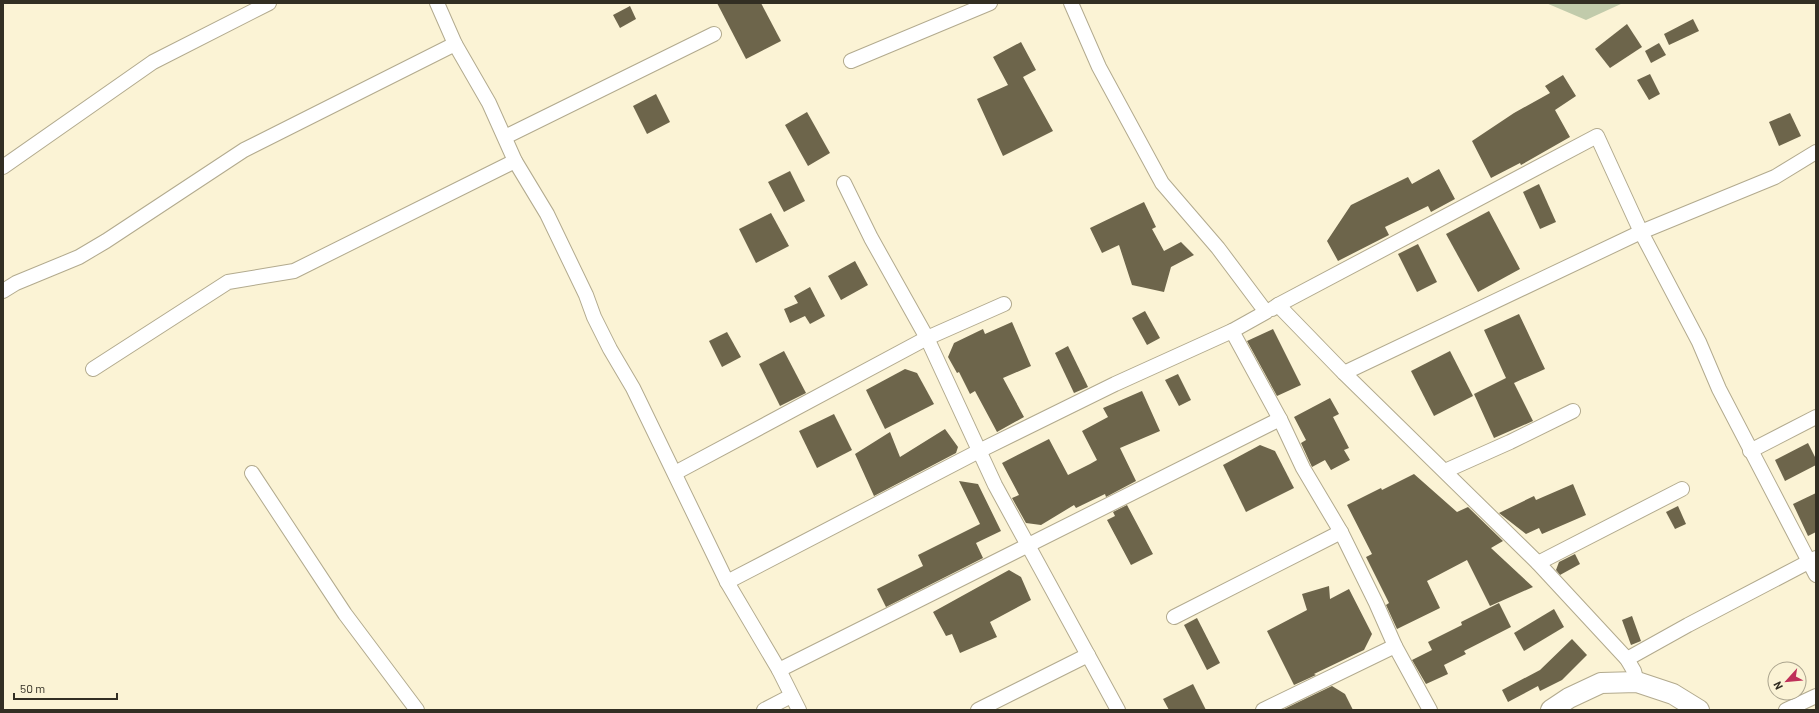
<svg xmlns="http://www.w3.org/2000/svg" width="1819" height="713" viewBox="0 0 1819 713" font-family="Barlow,sans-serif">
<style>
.green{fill:#c1cbab}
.building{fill:#6d654b}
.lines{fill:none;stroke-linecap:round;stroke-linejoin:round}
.minor-casing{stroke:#b2aa8e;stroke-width:16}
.secondary-casing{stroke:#b2aa8e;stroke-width:22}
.minor{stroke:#fff;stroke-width:14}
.secondary{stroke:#fff;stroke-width:20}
</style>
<rect width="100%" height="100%" fill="#fbf3d5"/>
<polygon class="green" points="1546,3 1623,3 1586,20"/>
<g class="building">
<polygon points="717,3 761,3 781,41 746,59"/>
<polygon points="630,6 636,19 620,28 613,15"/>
<polygon points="1693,19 1699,31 1669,45 1664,34"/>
<polygon points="1627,24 1642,47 1610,68 1595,49"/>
<polygon points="1021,42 1036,70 1023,77 1053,131 1003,156 977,99 1008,85 993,57"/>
<polygon points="1659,43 1666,55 1651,63 1645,51"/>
<polygon points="1650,74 1660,94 1649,100 1637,80"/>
<polygon points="1563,75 1576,96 1555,110 1570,137 1521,165 1520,163 1491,178 1472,141 1514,113 1550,93 1545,86"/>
<polygon points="656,94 670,122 647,134 633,106"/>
<polygon points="807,112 830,153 808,166 785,125"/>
<polygon points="1790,113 1801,136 1779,146 1769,122"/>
<polygon points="1439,169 1455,199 1431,212 1428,206 1385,227 1389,235 1338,261 1327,241 1351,205 1408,177 1412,184"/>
<polygon points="790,171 805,201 784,212 768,182"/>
<polygon points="1539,184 1556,222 1540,229 1523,192"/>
<polygon points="1144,202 1156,227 1152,229 1164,251 1181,242 1194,255 1171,267 1164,292 1132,285 1119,245 1102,253 1090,228"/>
<polygon points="1489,211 1520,269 1478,292 1446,234"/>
<polygon points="771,213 789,246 756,263 739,229"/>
<polygon points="1418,244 1437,282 1417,292 1398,254"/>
<polygon points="855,261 868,285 841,300 828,276"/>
<polygon points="810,287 825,316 810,324 805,316 790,323 784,309 798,303 794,296"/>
<polygon points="1145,311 1160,338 1147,345 1132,318"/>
<polygon points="1519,314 1545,369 1514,383 1533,421 1494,438 1474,394 1506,378 1484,330"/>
<polygon points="1012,322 1031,366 1003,378 1024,417 997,432 975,391 970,394 959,372 957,373 948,357 954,343 983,329 985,334"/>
<polygon points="1273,329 1301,385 1277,396 1247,341"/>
<polygon points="727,332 741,357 722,367 709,341"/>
<polygon points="1068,346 1088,387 1074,393 1055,353"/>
<polygon points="784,351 806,393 780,406 759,364"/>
<polygon points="1450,351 1473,396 1434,416 1411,371"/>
<polygon points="905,369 917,373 934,404 885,429 866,390"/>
<polygon points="1178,374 1191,400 1179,406 1165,380"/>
<polygon points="1142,391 1160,431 1120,448 1136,481 1106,497 1105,494 1076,508 1074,505 1041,525 1026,523 1012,498 1019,495 1002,463 1049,439 1068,475 1090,464 1097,460 1082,431 1108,417 1103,408"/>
<polygon points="1330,398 1339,414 1333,417 1349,448 1344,450 1350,460 1331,470 1325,460 1312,467 1301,443 1306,440 1294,417"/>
<polygon points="834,414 852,450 817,468 799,431"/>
<polygon points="945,429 958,447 956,453 874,496 855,454 890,432 900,457"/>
<polygon points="1808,443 1816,459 1816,465 1785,481 1775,460"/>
<polygon points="1260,445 1275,451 1294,488 1246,512 1223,465"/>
<polygon points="1414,474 1457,512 1468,507 1503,541 1491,548 1533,587 1490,606 1467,560 1427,581 1440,608 1397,629 1386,605 1389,603 1366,557 1372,554 1347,505 1381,488 1382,490"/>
<polygon points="959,481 978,484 1001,531 976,543 983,558 886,607 877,589 923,566 918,555 980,524"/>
<polygon points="1573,484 1586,515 1542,534 1539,528 1526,534 1499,513 1534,496 1536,500"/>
<polygon points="1816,493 1816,532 1808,536 1793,504"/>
<polygon points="1127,505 1153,554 1131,565 1107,520 1115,516 1113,512"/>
<polygon points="1678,506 1686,524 1675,529 1666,512"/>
<polygon points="1575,554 1580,564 1560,575 1556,570 1559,562"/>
<polygon points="1009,570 1021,577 1031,600 990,622 997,637 960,653 952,634 946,636 933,612"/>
<polygon points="1329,586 1330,599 1349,589 1372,634 1364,650 1314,674 1316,675 1294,685 1267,631 1307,610 1302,594"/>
<polygon points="1499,603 1511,627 1464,651 1466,654 1444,665 1448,674 1426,684 1412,660 1432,650 1428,642 1462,625 1461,622"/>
<polygon points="1554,609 1564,627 1524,651 1514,633"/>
<polygon points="1632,616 1641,641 1631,645 1622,620"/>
<polygon points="1197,618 1220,663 1207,670 1184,625"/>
<polygon points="1572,639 1587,655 1562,680 1540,691 1538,686 1508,702 1502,690 1540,670"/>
<polygon points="1193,684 1206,710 1169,710 1163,699"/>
<polygon points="1332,686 1345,694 1353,710 1282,710"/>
</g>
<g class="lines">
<g class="minor-casing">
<g id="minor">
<polyline points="437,3 455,44 489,103 515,161 547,214 586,295 594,317 610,349 633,388 727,582 779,670 799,710"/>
<polyline points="1071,3 1099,67 1162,183 1218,248 1266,312 1232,331 1280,419 1303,468 1341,532 1376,603 1395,646 1430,710"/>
<polyline points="851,61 990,3"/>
<polyline points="505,137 714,34"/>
<polyline points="3,167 153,62 269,3"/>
<polyline points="844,183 871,238 927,338 995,485 1118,710"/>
<polyline points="3,291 16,283 79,257 106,241 244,150 455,44"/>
<polyline points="1278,305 1597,136 1641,232 1699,342 1719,389 1816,575"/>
<polyline points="1272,309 1278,305 1344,373 1538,563 1627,659 1634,671 1637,682"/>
<polyline points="93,369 228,282 294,271 515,161"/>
<polyline points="1344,373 1641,232 1775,177 1816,152"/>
<polyline points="1750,451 1816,417"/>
<polyline points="1445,471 1510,442 1573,411"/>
<polyline points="252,473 345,614 417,710"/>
<polyline points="675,473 927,338 1004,304"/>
<polyline points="1538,563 1682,489"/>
<polyline points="727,582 979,451 1115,384 1232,331"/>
<polyline points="1174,617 1341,532"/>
<polyline points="1627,659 1688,625 1816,558"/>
<polyline points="779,670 1280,419"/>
<polyline points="764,710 791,696"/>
<polyline points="978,710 1088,655"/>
<polyline points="1263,710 1395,646"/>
<polyline points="1786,710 1816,696"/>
</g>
</g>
<g class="secondary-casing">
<polyline id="secondary" points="1551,710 1569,698 1601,683 1637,682 1673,694 1699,710"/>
</g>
<use href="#minor" class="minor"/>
<use href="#secondary" class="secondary"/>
</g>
<rect width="1819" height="713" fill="none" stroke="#322e23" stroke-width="8"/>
<g transform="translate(1787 681) rotate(243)"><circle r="19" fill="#fbf3d5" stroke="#aba48e"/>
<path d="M0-3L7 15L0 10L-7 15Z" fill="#bf3059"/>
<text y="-6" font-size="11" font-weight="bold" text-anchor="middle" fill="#322e23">N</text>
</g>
<path d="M14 693v6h103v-6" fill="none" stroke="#322e23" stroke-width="2"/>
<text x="20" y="693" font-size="12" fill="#322e23" stroke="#fbf3d5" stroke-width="3" paint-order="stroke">50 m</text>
</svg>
